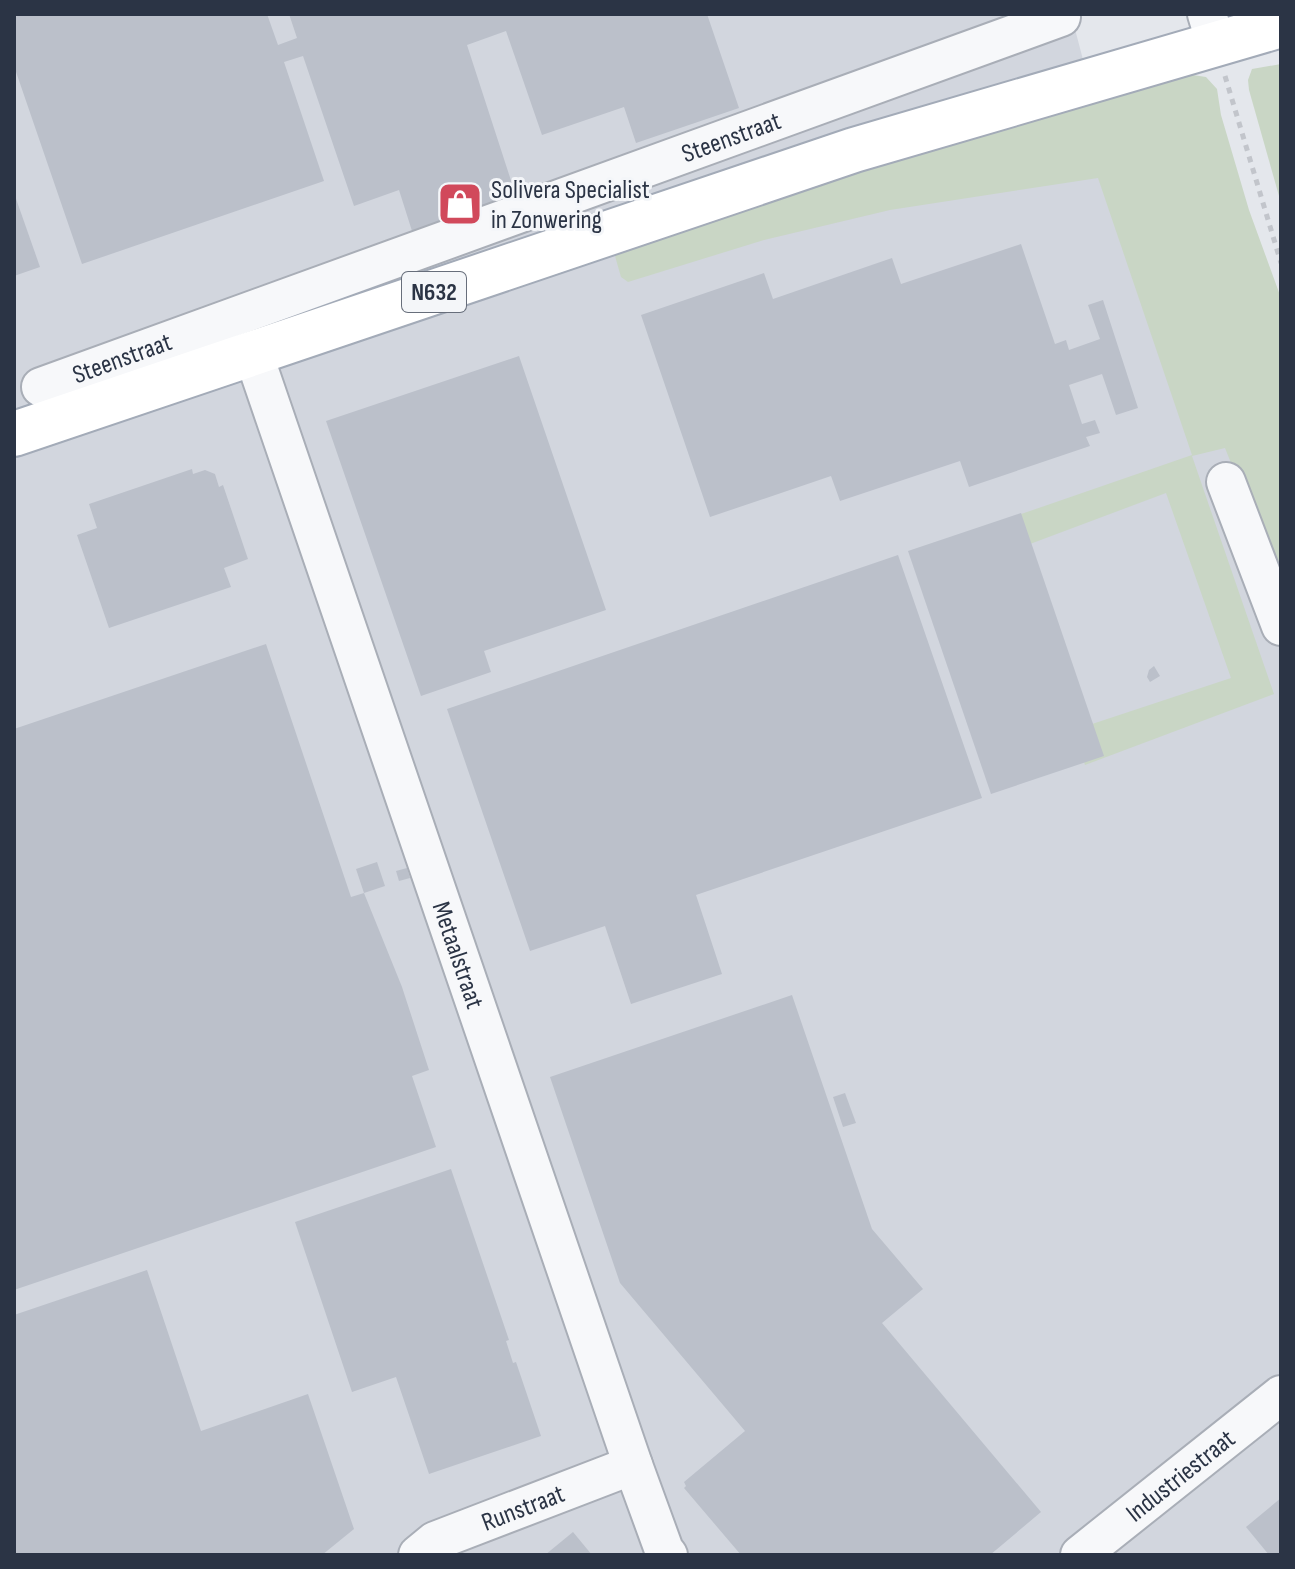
<svg xmlns="http://www.w3.org/2000/svg" width="1295" height="1569" viewBox="0 0 1295 1569" font-family="'Sofia Sans Condensed',sans-serif">
<style>
.built{fill:#d2d6de}
.green{fill:#c9d6c5}
.building{fill:#bbc0ca}
.lines{fill:none;stroke-linecap:round;stroke-linejoin:round}
.minor-casing{stroke:#a9aeb7;stroke-width:42}
.major-casing{stroke:#a3abb8;stroke-width:48}
.path{stroke:#c2c5cb;stroke-width:5;stroke-dasharray:6 6;stroke-linecap:butt}
.minor{stroke:#f7f8fa;stroke-width:38}
.major{stroke:#fff;stroke-width:44}
.labels{text-anchor:middle;stroke-width:6;stroke-linejoin:round;paint-order:stroke}
.shield{fill:#f4f6f9;stroke:#676e7b;stroke-width:2}
.shield-label{font-size:24px;font-weight:bold;fill:#2b3445}
.street-label{font-size:26px;fill:#2b3445;stroke:#f4f6f9}
.poi-label{font-size:26px;fill:#2b3445;stroke:#f4f6f9;text-anchor:start}
</style>
<rect width="100%" height="100%" fill="#e4e7ec"/>
<polygon class="built" points="14,14 1071,14 1101,128 1281,585 1281,1555 14,1555"/>
<g class="green">
<polygon points="1281,64 1281,203 1249,90 1248,80 1252,69"/>
<polygon points="1186,74 1206,77 1217,89 1221,115 1249,210 1281,298 1281,588 1225,448 1192,456 1274,694 1085,765 1074,730 1231,678 1166,493 1014,550 1004,520 1192,455 1098,178 890,210 764,240 628,282 621,277 613,249 858,160"/>
</g>
<g class="building">
<polygon points="23,14 267,14 278,45 297,38 289,14 707,14 739,108 636,143 624,107 542,135 506,31 467,45 516,196 412,231 399,190 354,206 303,56 284,62 324,181 82,264 14,66 14,17"/>
<polygon points="14,193 40,267 14,276"/>
<polygon points="1021,244 1055,344 1066,340 1069,350 1100,339 1088,305 1103,300 1138,408 1116,415 1102,374 1069,385 1082,424 1095,420 1100,433 1086,437 1090,446 969,487 960,461 840,501 831,476 710,517 641,315 764,273 773,299 892,258 901,284"/>
<polygon points="519,356 606,610 484,651 491,672 421,696 326,421"/>
<polygon points="192,469 193,474 205,470 215,474 219,487 223,485 248,559 224,568 231,587 109,628 77,535 97,528 89,504"/>
<polygon points="1021,513 1104,756 991,794 908,551"/>
<polygon points="898,555 982,798 696,895 722,974 631,1004 605,926 530,951 447,709"/>
<polygon points="266,644 351,897 364,893 356,869 377,862 385,886 364,893 402,987 429,1070 412,1076 436,1147 14,1290 14,729"/>
<polygon points="1154,666 1160,676 1150,682 1147,677 1149,670"/>
<polygon points="407,868 410,878 399,881 396,871"/>
<polygon points="792,995 872,1229 923,1289 882,1323 1041,1512 990,1555 741,1555 684,1488 686,1486 684,1482 745,1431 620,1283 550,1077"/>
<polygon points="845,1093 856,1123 843,1127 833,1097"/>
<polygon points="451,1169 509,1340 506,1341 513,1363 516,1362 541,1436 429,1474 396,1377 352,1392 295,1222"/>
<polygon points="147,1270 201,1431 308,1394 354,1529 322,1555 14,1555 14,1315"/>
<polygon points="1281,1498 1281,1555 1269,1555 1246,1527"/>
<polygon points="573,1532 592,1555 545,1555"/>
</g>
<g class="lines">
<g class="minor-casing">
<g id="minor">
<polyline points="1207,14 1216,44"/>
<path id="s1" d="M253 353 633 1465 664 1550 668 1555"/>
<path id="s2" d="M41 387 1061 17"/>
<polyline points="1226,482 1281,626"/>
<path id="s3" d="M418 1555 435 1541 633 1465"/>
<path id="s4" d="M1080 1555 1281 1395"/>
</g>
</g>
<g class="major-casing">
<polyline id="major" points="14,434 854,150 1281,25"/>
</g>
<polyline class="path" points="1225,76 1281,263"/>
<use href="#minor" class="minor"/>
<use href="#major" class="major"/>
</g>
<defs>
<g id="shop-square" transform="scale(2.3)"><rect x="-9" y="-9" width="18" height="18" rx="4" fill="#d1495b" stroke="#f4f6f9"/><path d="M-5-2.5h2.3a2.7 3.5 0 0 1 5.4 0H5L5.5 6h-11ZM-1.5-2.5h3a1.5 2.3 0 0 0-3 0Z" fill="#fff"/></g>
</defs>
<g fill-rule="evenodd">
<use href="#shop-square" x="460" y="204"/>
</g>
<g class="labels">
<rect class="shield" x="402" y="272" width="64" height="40" rx="6"/>
<g class="shield-label">
<text x="434" y="300">N632</text>
</g>
<g class="street-label">
<text dy="9" stroke="none"><textPath href="#s2" startOffset="734">Steenstraat</textPath></text>
<text dy="9" stroke="none"><textPath href="#s2" startOffset="86">Steenstraat</textPath></text>
<text dy="9" stroke="none"><textPath href="#s1" startOffset="636">Metaalstraat</textPath></text>
<text dy="9" stroke="none"><textPath href="#s4" startOffset="128">Industriestraat</textPath></text>
<text dy="9" stroke="none"><textPath href="#s3" startOffset="116">Runstraat</textPath></text>
</g>
<g class="poi-label">
<text x="491" y="198">Solivera Specialist<tspan x="491" dy="30">in Zonwering</tspan></text>
</g>
</g>
<rect width="1295" height="1569" fill="none" stroke="#2b3445" stroke-width="32"/>
</svg>
